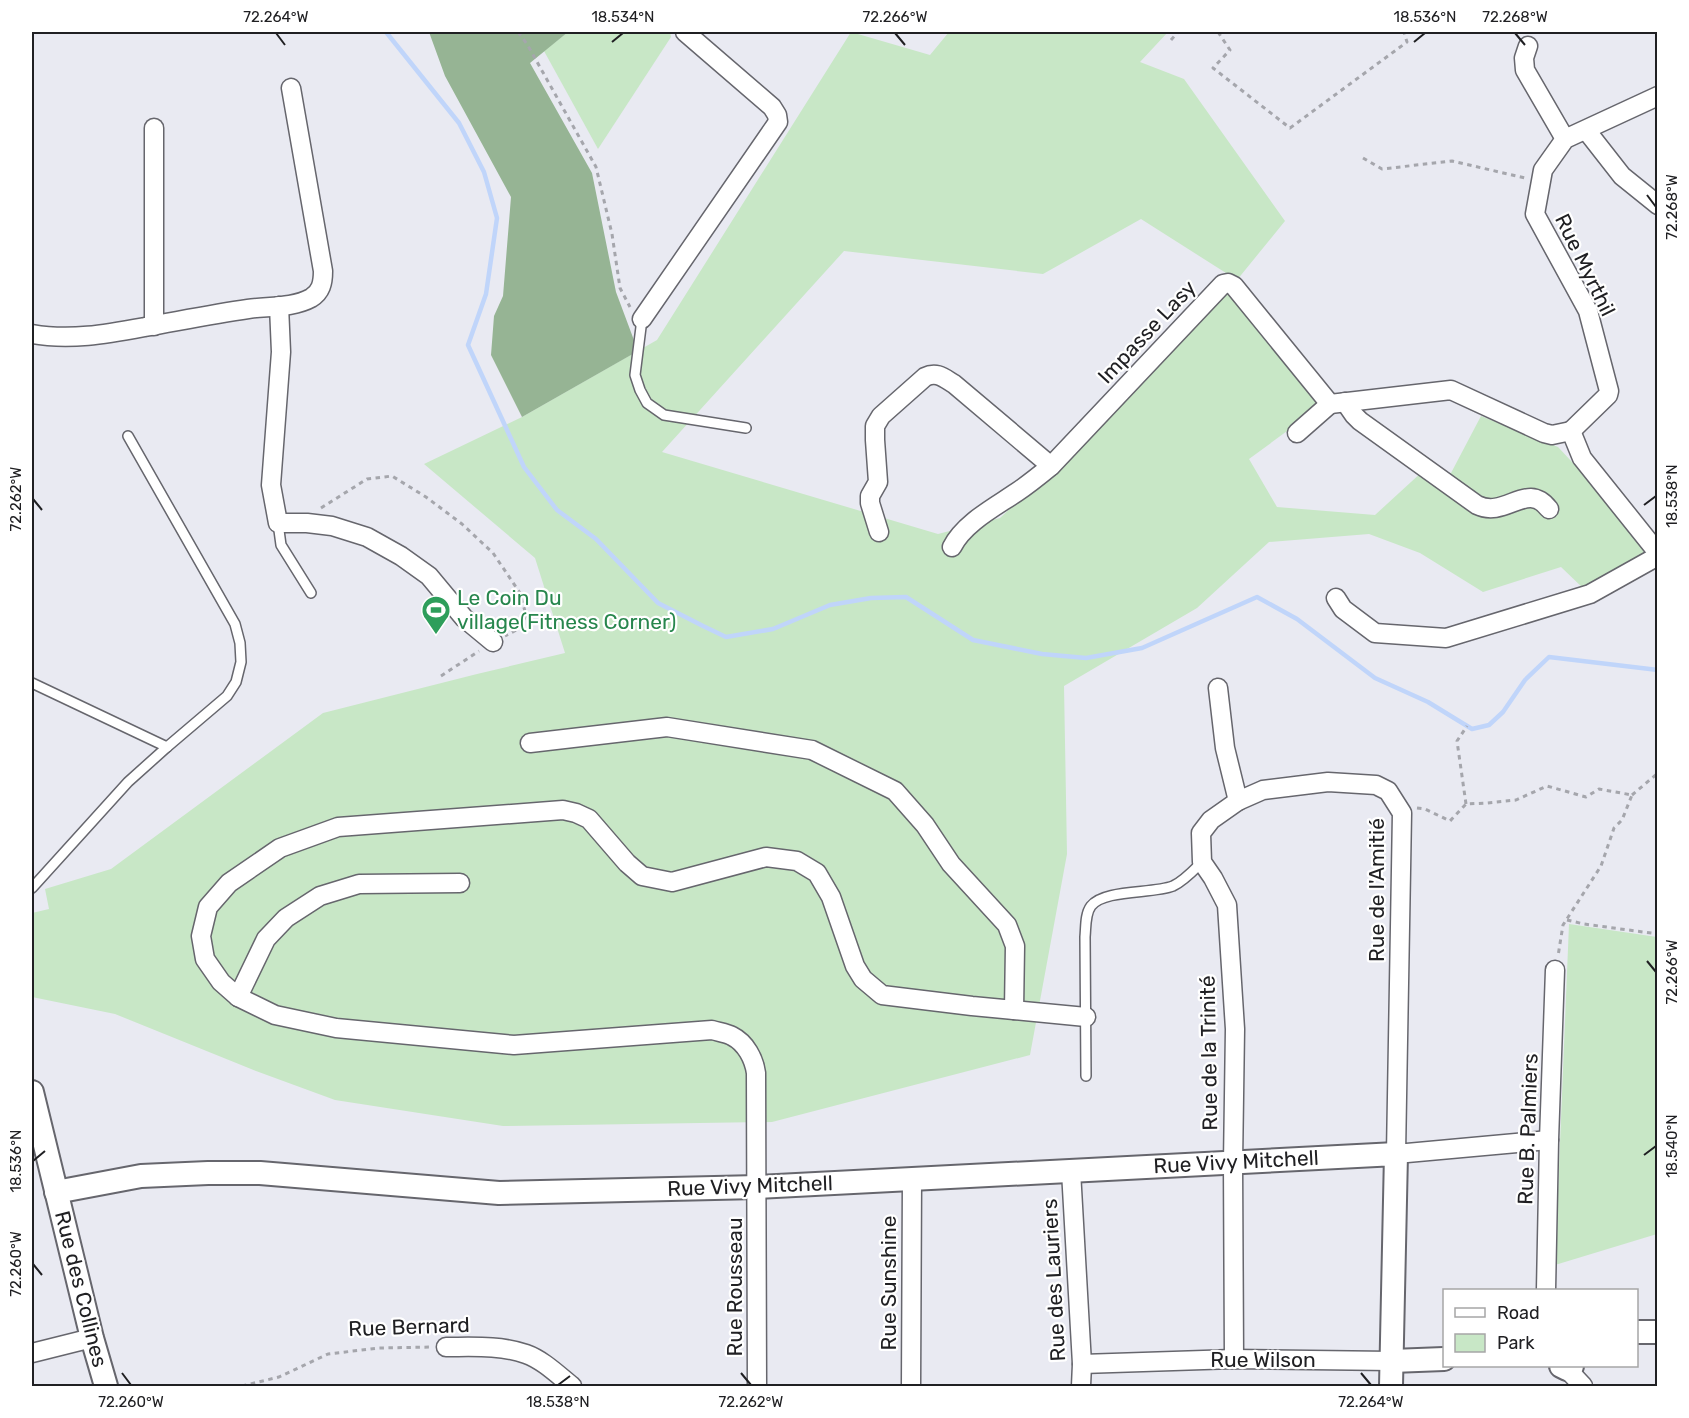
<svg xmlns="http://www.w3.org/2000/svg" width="1689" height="1418" viewBox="0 0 1689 1418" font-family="Rubik,sans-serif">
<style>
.green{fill:#c8e7c6}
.forest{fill:#96b494}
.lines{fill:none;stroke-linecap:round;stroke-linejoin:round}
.stream{stroke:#c0d5fa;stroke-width:4.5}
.service-casing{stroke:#66666d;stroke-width:12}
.minor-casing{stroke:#66666d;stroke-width:21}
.tertiary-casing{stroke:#66666d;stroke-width:26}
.path{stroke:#a5a6ac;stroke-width:3;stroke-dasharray:4.5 4.5;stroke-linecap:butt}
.service{stroke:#fff;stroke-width:9}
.minor{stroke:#fff;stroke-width:18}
.tertiary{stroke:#fff;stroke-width:22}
.ticks{fill:none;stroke:#202023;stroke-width:2}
.labels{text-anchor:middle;stroke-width:4.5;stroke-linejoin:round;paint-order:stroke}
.street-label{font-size:21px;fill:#202023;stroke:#fff}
.leisure-label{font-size:21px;fill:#27864d;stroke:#fff;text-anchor:start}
.neatline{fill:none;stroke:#202023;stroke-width:2}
.ticks-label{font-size:15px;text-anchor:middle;fill:#202023}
</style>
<rect width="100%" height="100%" fill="#e9eaf2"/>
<g class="green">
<polygon points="568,32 670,32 671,37 598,149 544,51"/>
<polygon points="851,32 930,55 949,32 1168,32 1140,62 1184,79 1285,221 1237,280 1141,219 1043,274 844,251 662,452 938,534 1000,518 1096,428 1226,292 1235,294 1324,404 1249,459 1277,507 1375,515 1423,471 1451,473 1481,416 1558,447 1633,527 1646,558 1585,590 1561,567 1483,592 1420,553 1369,534 1269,542 1197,608 1064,686 1067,854 1030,1055 772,1122 503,1126 335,1100 256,1071 115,1014 32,997 32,913 49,909 45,889 111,869 323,713 477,674 565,653 535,558 424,464 522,417 657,340"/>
<polygon points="1569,924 1657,937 1657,1234 1555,1265"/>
</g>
<polygon class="forest" points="429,32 568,32 530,63 592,173 616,292 638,351 522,417 491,355 494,316 503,296 511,197 445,76"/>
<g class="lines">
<polyline class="stream" points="386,32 459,123 484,172 497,218 486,294 468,345 524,467 557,510 596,539 658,603 703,626 726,637 773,629 830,605 871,598 906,597 973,640 1042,654 1086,658 1142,648 1257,597 1297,619 1375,678 1428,702 1472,729 1489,725 1503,712 1525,680 1549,657 1658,670"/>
<g class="service-casing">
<g id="service">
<polyline points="642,319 635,375 640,390 647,403 664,415 746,428"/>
<polyline points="278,523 281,545 311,593"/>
<polyline points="32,683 167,747"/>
<polyline points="32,888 128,782 167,747 227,696 236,682 241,662 240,643 235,624 128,436"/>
<path d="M1086 1076 1085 937C1086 927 1085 914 1091 906 1104 889 1153 894 1173 886 1184 881 1193 871 1202 862"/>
</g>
</g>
<g class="minor-casing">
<g id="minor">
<polyline points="1528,46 1524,58 1525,70 1565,139"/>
<polyline points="154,128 154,326"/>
<polyline points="1586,130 1622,176 1658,205"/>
<polyline points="279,306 281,352 271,485 278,523 307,523 332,526 367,537 401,556 429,576 464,618 493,642"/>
<polyline points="642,319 778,122 777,115 772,107 685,32"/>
<path d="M32 334C70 341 107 334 145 327 179 321 213 314 248 309 267 306 293 308 311 298 321 292 323 283 323 271L291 88"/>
<path d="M1345 402 1354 415 1360 421 1477 505C1506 519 1527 480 1549 509"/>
<polyline points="1571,431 1608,395 1609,391 1588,311 1535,214 1543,170 1565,139 1658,96"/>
<polyline points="1571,431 1582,458 1658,553"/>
<polyline points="1297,433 1330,404"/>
<path d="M879 532 870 503V496L878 482 875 440V426L881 416 925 377C937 371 944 378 954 384L1051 466 1223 284 1228 283 1234 286 1330 404 1451 390 1544 433 1552 435 1571 431"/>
<path d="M952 547C964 523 995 507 1017 492 1029 484 1040 475 1051 466"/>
<polyline points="1336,598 1343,609 1375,633 1446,638 1590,594 1658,556"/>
<polyline points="1218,688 1225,748 1238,801"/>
<path d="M530 743 667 727 812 750 895 791 925 825 951 864 1007 925 1015 946 1014 1010 972 1006 882 995 863 979 855 966 831 897 817 873 797 861 766 857 672 882 642 876 627 863 589 819 576 813 563 810 338 827 280 848 229 883 208 907 201 936 205 959 221 982 238 997 275 1015 336 1028 514 1045 712 1030C719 1032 727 1033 732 1036 746 1043 754 1059 756 1073L757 1386"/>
<polyline points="238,997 266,939 286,918 320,896 359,884 460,883"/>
<polyline points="1014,1010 1086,1017"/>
<polyline points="1071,1171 1082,1364 1081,1386"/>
<polyline points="1546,1290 1549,1140 1555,970"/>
<path d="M446 1347C472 1347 500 1345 526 1354 543 1360 558 1375 572 1386"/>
<polyline points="32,1353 92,1338"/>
<polyline points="1234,1359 1233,1163 1235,1029 1227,905 1213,878 1202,862 1201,833 1211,820 1238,801 1263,790 1328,782 1376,785 1388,791 1402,813 1396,1154 1549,1140"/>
<polyline points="1082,1364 1234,1359 1392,1361"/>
<polyline points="1567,1369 1583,1386"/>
<polyline points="911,1386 912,1179"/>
</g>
</g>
<g class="tertiary-casing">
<g id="tertiary">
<polyline points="32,1092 92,1338 106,1386"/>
<polyline points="56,1192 141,1176 208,1173 260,1173 499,1193 758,1187 1396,1154 1391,1386"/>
<polyline points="1636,1332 1658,1332"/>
<polyline points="1392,1361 1444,1359"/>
<polyline points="1561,1366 1567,1369 1572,1366"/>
</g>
</g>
<g class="path">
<polyline points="518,32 527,44 596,167 612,234 620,288 630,307"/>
<polyline points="1218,32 1230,50 1213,68 1290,128 1407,42 1404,32"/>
<polyline points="1171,40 1178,32"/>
<polyline points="1363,158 1382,169 1452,161 1525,178"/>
<polyline points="321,508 367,479 392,476 426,497 462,524 493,553 520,593 526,615 520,628 505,636"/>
<polyline points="441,676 479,651"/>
<polyline points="1632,795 1658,773"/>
<polyline points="1466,804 1457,741 1467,726"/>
<polyline points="1417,808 1425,809 1450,821 1466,804 1487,803 1516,800 1547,786 1586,797 1599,789 1632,795 1622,820 1614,828 1601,866 1563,925 1558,956"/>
<polyline points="1567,920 1584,924 1658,934"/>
<polyline points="242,1386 279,1377 328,1354 379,1348 432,1347"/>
</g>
<use href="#service" class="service"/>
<use href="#minor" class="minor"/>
<use href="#tertiary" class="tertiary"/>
</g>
<path class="ticks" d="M276 33 285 45M895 33 905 45M1515 33 1525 45M612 42 623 33M1414 42 1425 33M1647 195 1656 207M33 499 42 510M1644 505 1656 496M1647 961 1656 972M1644 1155 1656 1146M33 1161 45 1151M33 1264 42 1275M122 1373 131 1385M741 1373 751 1385M1361 1373 1371 1385M558 1385 570 1376"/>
<defs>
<g id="stadium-pin" transform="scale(1.5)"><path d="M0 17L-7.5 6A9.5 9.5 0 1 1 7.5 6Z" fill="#2e9e5b" stroke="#fff"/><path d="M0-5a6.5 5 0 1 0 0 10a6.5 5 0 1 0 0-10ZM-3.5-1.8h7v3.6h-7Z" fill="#fff"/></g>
</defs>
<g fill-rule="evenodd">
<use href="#stadium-pin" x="436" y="610"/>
</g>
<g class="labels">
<g class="street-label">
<text transform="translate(1585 265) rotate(64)" y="7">Rue Myrthil</text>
<text transform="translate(1147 332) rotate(-47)" y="7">Impasse Lasy</text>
<text transform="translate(1377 890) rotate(-90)" y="7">Rue de l'Amitié</text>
<text transform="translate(1209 1053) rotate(-91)" y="7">Rue de la Trinité</text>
<text transform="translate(1528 1129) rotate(-88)" y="7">Rue B. Palmiers</text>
<text transform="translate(1236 1162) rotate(-3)" y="7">Rue Vivy Mitchell</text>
<text transform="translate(750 1186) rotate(-2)" y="7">Rue Vivy Mitchell</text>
<text transform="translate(1054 1280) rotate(-93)" y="7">Rue des Lauriers</text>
<text transform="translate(889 1283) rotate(-90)" y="7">Rue Sunshine</text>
<text transform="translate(735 1287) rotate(-90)" y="7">Rue Rousseau</text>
<text transform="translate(81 1289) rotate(76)" y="7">Rue des Collines</text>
<text transform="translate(409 1327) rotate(-2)" y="7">Rue Bernard</text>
<text x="1263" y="1367">Rue Wilson</text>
</g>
<g class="leisure-label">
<text x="457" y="605">Le Coin Du<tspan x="457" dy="24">village(Fitness Corner)</tspan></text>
</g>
</g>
<rect width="1689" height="1418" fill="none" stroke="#ffffff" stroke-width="66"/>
<rect x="1443" y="1289" width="195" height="78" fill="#ffffff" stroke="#a6a6a7" stroke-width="1.5"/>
<rect x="1455" y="1308" width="30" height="9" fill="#ffffff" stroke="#a6a6a7" stroke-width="1.5"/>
<text x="1497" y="1319" font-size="18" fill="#202023">Road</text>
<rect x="1455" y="1334" width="30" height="18" fill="#c8e7c6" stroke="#a6a6a7" stroke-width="1.5"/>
<text x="1497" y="1349" font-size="18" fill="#202023">Park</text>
<rect x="33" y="33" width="1623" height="1352" class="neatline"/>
<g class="ticks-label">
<text x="276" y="22">72.264°W</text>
<text x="623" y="22">18.534°N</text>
<text x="895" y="22">72.266°W</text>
<text x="1425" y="22">18.536°N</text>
<text x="1515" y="22">72.268°W</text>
<text transform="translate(1672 207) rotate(-90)" y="5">72.268°W</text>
<text transform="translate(1672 496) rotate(-90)" y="5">18.538°N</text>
<text transform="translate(16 499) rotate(-90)" y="5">72.262°W</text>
<text transform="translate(1672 972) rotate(-90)" y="5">72.266°W</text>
<text transform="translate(1672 1146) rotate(-90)" y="5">18.540°N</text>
<text transform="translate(16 1161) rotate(-90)" y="5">18.536°N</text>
<text transform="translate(16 1264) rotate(-90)" y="5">72.260°W</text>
<text x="131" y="1407">72.260°W</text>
<text x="558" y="1407">18.538°N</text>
<text x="751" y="1407">72.262°W</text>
<text x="1371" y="1407">72.264°W</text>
</g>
</svg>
